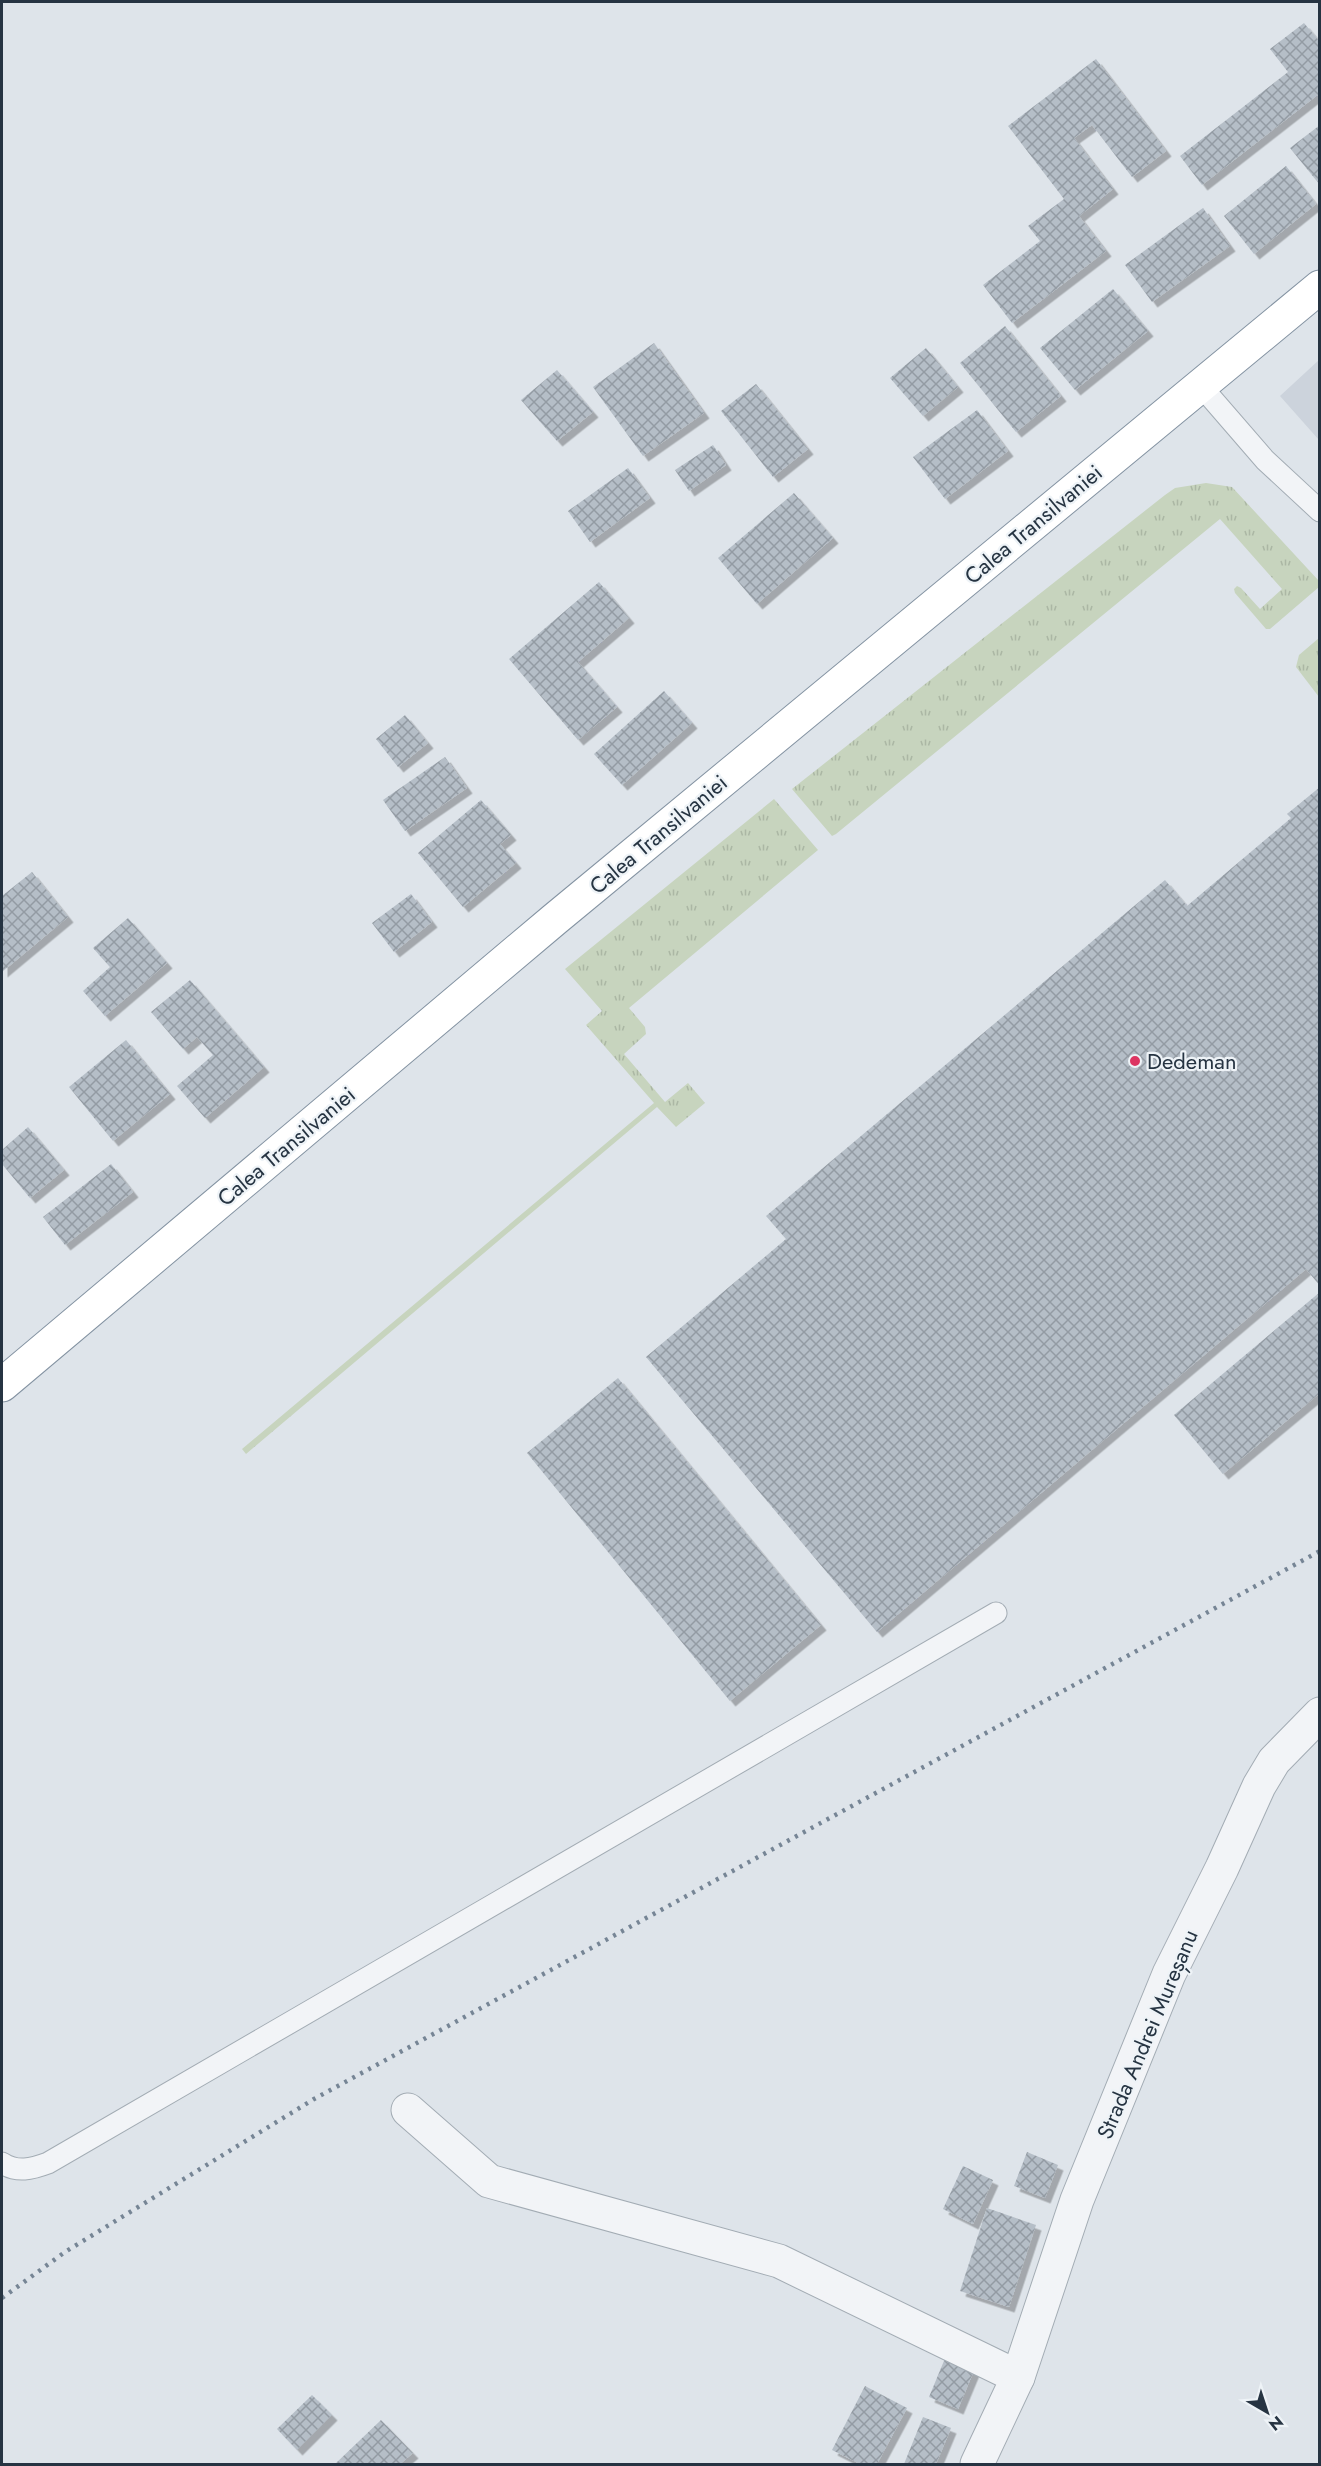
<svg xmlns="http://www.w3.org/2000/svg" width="1321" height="2466" viewBox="0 0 1321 2466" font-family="Jost,sans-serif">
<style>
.built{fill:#ccd3dc}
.grass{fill:url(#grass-tufts)}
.building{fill:url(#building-cross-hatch);filter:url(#shadow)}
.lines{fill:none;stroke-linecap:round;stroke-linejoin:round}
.lane-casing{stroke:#a3acb4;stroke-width:23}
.street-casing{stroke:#a3acb4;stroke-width:35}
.highway-casing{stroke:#8493a2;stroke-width:35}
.lane{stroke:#f2f4f7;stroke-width:21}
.street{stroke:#f2f4f7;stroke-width:33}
.highway{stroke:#fff;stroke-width:33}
.rail{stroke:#768595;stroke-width:4.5;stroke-dasharray:3 6;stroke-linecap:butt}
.poi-dot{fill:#dd3562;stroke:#eef3f7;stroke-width:2}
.labels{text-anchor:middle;stroke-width:4.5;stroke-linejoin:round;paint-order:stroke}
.street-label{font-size:22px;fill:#263442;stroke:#eef3f7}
.poi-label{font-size:22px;fill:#263442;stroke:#eef3f7;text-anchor:start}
</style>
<defs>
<pattern id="grass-tufts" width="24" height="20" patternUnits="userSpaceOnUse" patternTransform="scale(1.5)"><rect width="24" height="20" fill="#c7d4be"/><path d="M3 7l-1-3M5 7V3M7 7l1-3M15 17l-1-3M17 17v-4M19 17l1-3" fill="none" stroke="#abb7a4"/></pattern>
<pattern id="building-cross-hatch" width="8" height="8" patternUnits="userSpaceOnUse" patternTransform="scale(1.5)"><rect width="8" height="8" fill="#b5bec7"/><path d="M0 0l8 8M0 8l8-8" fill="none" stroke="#939ba3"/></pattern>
<filter id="shadow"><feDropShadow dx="5.5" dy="5.5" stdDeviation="0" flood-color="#0004"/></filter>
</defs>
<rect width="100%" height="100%" fill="#dee4ea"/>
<polygon class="built" points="1319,360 1319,440 1280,396"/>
<g class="grass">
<polygon points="1206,483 1232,487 1319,581 1319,587 1270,629 1266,629 1235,593 1234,589 1237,586 1241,588 1260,609 1282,589 1220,519 836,834 832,836 792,789 1165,495 1175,488"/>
<polygon points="1319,638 1320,639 1319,697 1296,667 1299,655"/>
<polygon points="774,799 818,850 629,1008 645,1027 646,1034 624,1054 665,1102 688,1083 705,1103 676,1127 657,1107 246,1454 242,1449 654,1103 586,1025 602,1011 565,969"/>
</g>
<g class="building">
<polygon points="1304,23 1320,42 1320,93 1202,185 1180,156 1288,72 1270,49"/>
<polygon points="1096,59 1166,151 1132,177 1092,125 1074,138 1113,189 1079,216 1106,251 1012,323 983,285 1040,241 1028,226 1064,199 1008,126"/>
<polygon points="1320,125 1320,185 1290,148"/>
<polygon points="1286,166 1316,204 1254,254 1224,216"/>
<polygon points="1203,208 1230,246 1152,302 1125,265"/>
<polygon points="1113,289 1148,331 1075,390 1040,348"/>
<polygon points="1005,326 1061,396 1016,432 960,363"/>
<polygon points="654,343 704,413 643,456 593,387"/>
<polygon points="926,348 958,387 923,416 890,378"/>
<polygon points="557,370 593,412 557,441 521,400"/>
<polygon points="756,384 808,449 773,477 721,411"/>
<polygon points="977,410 1008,451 945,499 913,457"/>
<polygon points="713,445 726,465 689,491 675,470"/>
<polygon points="628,468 650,498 590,542 568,511"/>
<polygon points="794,493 833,538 757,604 718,558"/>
<polygon points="599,582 629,618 578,662 617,707 578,740 509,659"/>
<polygon points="664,691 692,723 622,785 594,754"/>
<polygon points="405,715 428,743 398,767 376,739"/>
<polygon points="445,757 467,788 405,831 383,800"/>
<polygon points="1320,787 1320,1286 1306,1269 877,1632 646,1357 786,1239 766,1216 1165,880 1187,906 1291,818 1287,814"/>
<polygon points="481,800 511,835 500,844 516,863 463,907 418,853"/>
<polygon points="32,872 68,917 2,972 2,896"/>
<polygon points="411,894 432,922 394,952 372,923"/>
<polygon points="128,918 167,963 105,1016 83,991 110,967 93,948"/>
<polygon points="190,980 264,1067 205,1118 177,1086 213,1055 197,1037 183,1049 151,1012"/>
<polygon points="126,1040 170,1094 113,1141 69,1087"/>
<polygon points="28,1127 64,1170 30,1198 2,1164 2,1150"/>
<polygon points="111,1164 133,1192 65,1245 43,1217"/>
<polygon points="1320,1292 1320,1393 1223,1474 1174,1415"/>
<polygon points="618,1378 821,1625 730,1701 527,1453"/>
<polygon points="1027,2152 1058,2165 1045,2198 1014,2186"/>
<polygon points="963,2166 993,2180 973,2224 943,2209"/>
<polygon points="987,2208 1036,2225 1009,2307 960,2291"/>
<polygon points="946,2356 975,2368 958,2409 929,2397"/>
<polygon points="865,2386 907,2408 877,2464 860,2464 832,2450"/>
<polygon points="312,2395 332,2415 297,2450 277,2429"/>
<polygon points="923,2417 951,2428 936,2464 904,2464"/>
<polygon points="381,2420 413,2453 400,2464 335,2464"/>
</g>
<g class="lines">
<g class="lane-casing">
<g id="lane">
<polyline points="1201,386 1265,460 1320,511"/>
<path d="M2 2163C17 2173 32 2169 48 2163L996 1613"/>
</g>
</g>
<g class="street-casing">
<g id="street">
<polyline points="408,2110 489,2181 779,2261 1018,2377"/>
<polyline points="977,2464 1018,2377 1077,2200 1169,1974 1222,1868 1259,1786 1274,1761 1320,1714"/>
</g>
</g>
<g class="highway-casing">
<polyline id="highway" points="2,1385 555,919 1320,287"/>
</g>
<use href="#lane" class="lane"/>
<use href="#street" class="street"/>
<use href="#highway" class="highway"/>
<polyline class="rail" points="2,2298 65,2252 314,2099 1320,1551"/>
</g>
<circle class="poi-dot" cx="1135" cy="1061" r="6"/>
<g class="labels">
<g class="street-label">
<text transform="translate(1033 524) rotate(-40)" y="8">Calea Transilvaniei</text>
<text transform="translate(658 834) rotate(-40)" y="8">Calea Transilvaniei</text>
<text transform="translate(286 1146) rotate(-40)" y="8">Calea Transilvaniei</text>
<text transform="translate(1147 2034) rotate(-67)" y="8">Strada Andrei Mureșanu</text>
</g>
<g class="poi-label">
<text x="1147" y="1069">Dedeman</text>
</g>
</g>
<rect width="1321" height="2466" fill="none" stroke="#263442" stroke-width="6"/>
<g transform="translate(1267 2412) rotate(141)" stroke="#eef3f7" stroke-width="4.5" paint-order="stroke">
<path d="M0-4.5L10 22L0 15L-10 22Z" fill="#263442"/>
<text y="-9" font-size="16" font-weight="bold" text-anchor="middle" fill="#263442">N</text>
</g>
</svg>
